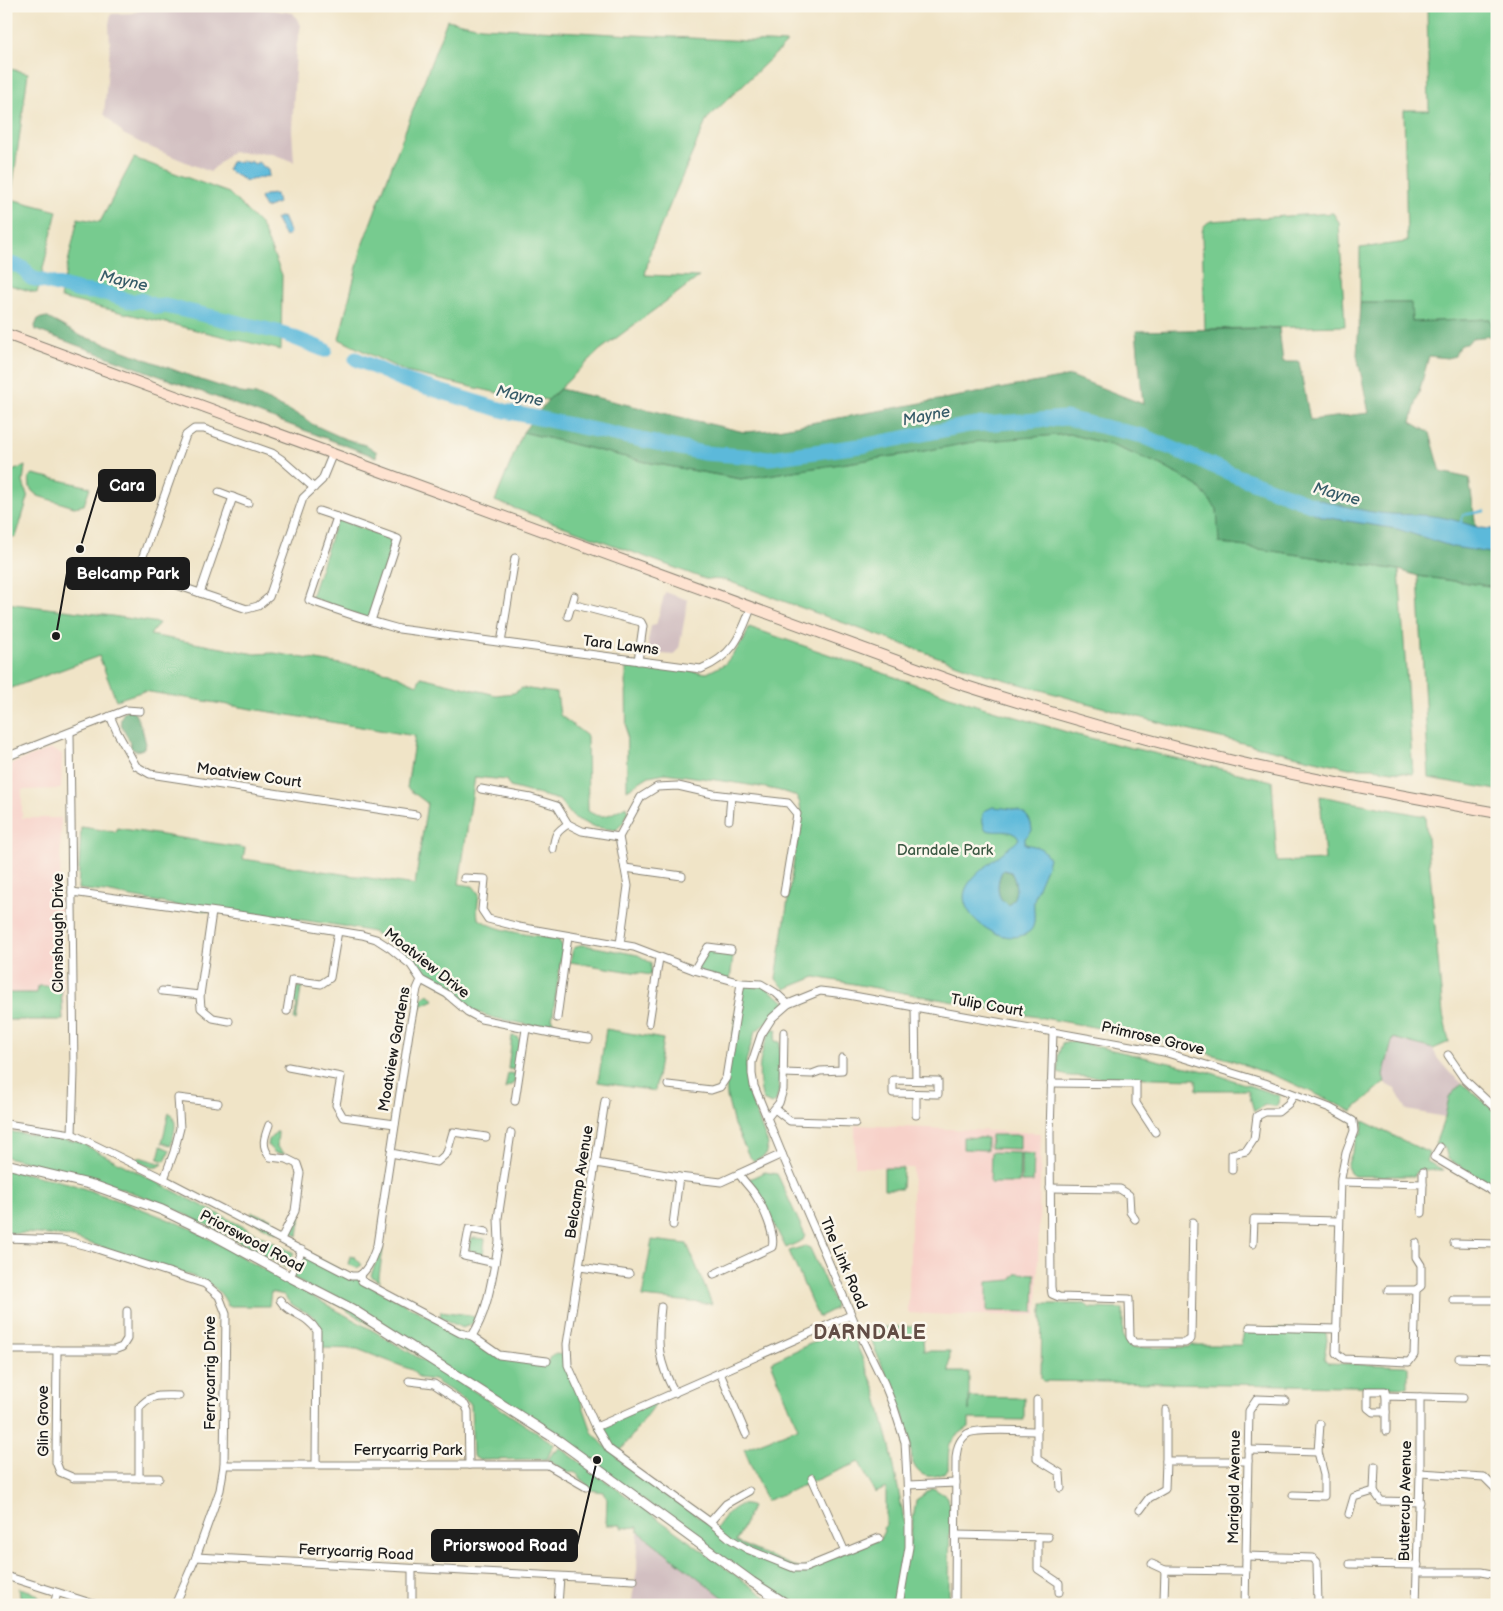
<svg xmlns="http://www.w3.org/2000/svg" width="1503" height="1611" viewBox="0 0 1503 1611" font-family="'Balsamiq Sans',sans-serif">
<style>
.built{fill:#f7d1c9}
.industrial{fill:#d2bfc1}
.green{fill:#77cb8f;stroke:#4a7456}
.forest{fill:#61af7a;stroke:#3e664b}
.water{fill:#5cb9da;stroke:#3c6a7b;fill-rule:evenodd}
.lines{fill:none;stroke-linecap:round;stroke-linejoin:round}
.stream{stroke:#5cb9da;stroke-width:2.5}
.river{stroke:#5cb9da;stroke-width:15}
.minor-casing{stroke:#868072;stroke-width:9}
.tertiary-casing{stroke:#868072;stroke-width:11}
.secondary-casing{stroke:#868072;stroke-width:12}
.minor{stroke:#fff;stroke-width:7}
.tertiary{stroke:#fff;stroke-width:9}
.secondary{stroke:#fee3d1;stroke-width:10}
.labels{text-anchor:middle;stroke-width:5;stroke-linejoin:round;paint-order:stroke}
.street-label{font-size:15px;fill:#1c1c1c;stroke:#fbf7ec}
.park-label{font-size:15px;fill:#3c5944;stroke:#fbf7ec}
.water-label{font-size:16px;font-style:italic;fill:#365b68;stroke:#fbf7ec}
.district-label{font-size:20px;font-weight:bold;letter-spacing:1px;fill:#624d45;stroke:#fbf7ec}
.leader{fill:none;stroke:#1c1c1c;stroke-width:2}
.callout-dot{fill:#1c1c1c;stroke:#fbf7ec;stroke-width:2}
.callout{fill:#1c1c1c;stroke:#1c1c1c;stroke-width:2}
.callout-label{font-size:16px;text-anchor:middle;font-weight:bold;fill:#fff}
</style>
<rect width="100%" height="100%" fill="#fbf7ec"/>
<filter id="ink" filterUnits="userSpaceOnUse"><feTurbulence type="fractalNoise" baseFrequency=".02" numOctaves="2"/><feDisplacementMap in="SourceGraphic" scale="10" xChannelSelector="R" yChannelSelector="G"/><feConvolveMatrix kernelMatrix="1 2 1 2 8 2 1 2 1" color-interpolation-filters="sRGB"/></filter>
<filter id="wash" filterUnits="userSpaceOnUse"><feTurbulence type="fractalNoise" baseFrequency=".0096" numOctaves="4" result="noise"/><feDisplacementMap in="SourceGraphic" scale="20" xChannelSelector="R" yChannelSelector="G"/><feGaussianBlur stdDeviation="1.12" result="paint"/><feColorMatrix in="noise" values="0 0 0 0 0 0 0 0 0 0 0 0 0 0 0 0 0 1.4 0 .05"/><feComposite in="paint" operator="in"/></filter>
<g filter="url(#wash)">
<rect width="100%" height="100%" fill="#f0e4c7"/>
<g class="built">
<polygon points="51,749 62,754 61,789 22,790 22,818 61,818 60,886 64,1020 6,1021 6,766"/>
<polygon points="855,1125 1041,1133 1037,1315 951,1315 908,1313 913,1168 855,1167"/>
</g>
<g class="industrial">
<polygon points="151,6 247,6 293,13 301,25 296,49 292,131 294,162 270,153 231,152 210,172 145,145 123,134 104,114 110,46 109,24 111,14 133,13"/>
<polygon points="665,592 688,600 679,649 674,655 649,653 648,641 651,626 656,625"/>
<polygon points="1393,1038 1433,1049 1438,1059 1450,1073 1462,1083 1449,1097 1445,1117 1407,1110 1395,1089 1387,1085 1385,1082 1383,1076"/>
<polygon points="638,1531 733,1605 631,1605 637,1570"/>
</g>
<g class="green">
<polygon points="1427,6 1486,6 1497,8 1497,331 1493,329 1490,319 1412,322 1410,303 1360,303 1360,248 1407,242 1404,110 1429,110"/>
<polygon points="447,20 481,27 787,43 707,119 651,249 645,275 699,277 600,350 548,400 498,393 406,372 339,339 363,243"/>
<polygon points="6,68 28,73 11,199 57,211 37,293 6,284"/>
<polygon points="134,158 229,193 261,225 282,275 281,350 60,298 78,218 100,222"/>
<path d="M1333 213 1339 222 1345 326 1205 329 1202 235C1202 228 1204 224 1211 221Z"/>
<polygon points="523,432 646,462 740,479 913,453 969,442 1069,434 1111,445 1159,464 1198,486 1217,509 1220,543 1399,570 1413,774 1373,768 1349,768 1187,730 1083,702 985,674 725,580 705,579 495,501"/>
<polygon points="25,466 23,482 28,498 16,537 6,537 6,469 12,471"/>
<polygon points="33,474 90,487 84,505 74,507 38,496 32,491 30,487 29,477"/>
<polygon points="337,519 396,541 371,621 311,597"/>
<polygon points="1418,576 1497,587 1497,790 1429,778"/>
<path d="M6 603 112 616 159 623 150 635 255 654 274 653 389 672 417 685 421 677 496 695 514 693 522 688 557 693 560 715 587 736 588 811C603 821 611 814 626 806L628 813 623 823 616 830 595 827 585 823 573 817 559 800 510 787 506 780 475 777 459 884 473 886 479 894 477 910 478 918C498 933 534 935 558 939L563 947 552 1020 555 1024 551 1027 535 1026 494 1018 474 1011 457 999 395 945 373 932 342 926 262 914 212 912 105 892 78 889 81 827 116 832 117 828 245 848 243 859 415 885 427 803 407 788 415 736 144 691 116 700 99 656 6 690Z"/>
<path d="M749 627 979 706 1077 735 1272 781 1277 862 1325 860 1320 796 1425 816 1443 1014 1449 1042 1433 1049 1393 1038 1383 1076 1385 1082 1352 1111 1290 1082 1229 1059 1138 1035 815 977 785 989 776 979 801 813C800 806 801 801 795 796 785 788 685 776 665 773L649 776 627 790 626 663 707 673 725 664 744 640Z"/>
<polygon points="579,945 584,945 638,955 651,963 651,975 570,962 573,949"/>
<polygon points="708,947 734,950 730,980 694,970"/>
<polygon points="741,983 761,984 788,1004 755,1032 746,1061 747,1090 768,1144 765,1156 754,1161 749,1156 734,1125 727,1097 726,1078"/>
<polygon points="38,986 61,986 63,1020 6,1020 6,993 37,993"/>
<path d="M299 987H303L301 989 296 1021 294 1020 297 1005 293 1001C292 994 293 990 299 987Z"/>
<path d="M429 994 434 1000 421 1006 417 1015C418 1005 419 998 429 994Z"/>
<polygon points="606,1029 663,1039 655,1091 598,1082"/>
<path d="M772 1029H777L775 1041 780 1042 779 1089 776 1102 771 1104 763 1100C756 1074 759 1052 772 1029Z"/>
<polygon points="512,1036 518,1037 520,1043 516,1070 508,1069"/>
<polygon points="1073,1041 1209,1072 1280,1096 1277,1106 1265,1105 1254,1111 1248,1090 1197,1090 1196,1079 1068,1076 1058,1073 1058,1055 1062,1044"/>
<polygon points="508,1073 516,1074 514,1083 505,1089"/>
<polygon points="1462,1083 1497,1113 1497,1188 1448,1159 1445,1148 1435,1144 1445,1117 1449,1097"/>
<path d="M169 1112C179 1120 174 1133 171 1145L162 1143Z"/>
<polygon points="1363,1121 1429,1153 1426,1161 1444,1170 1418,1170 1414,1176 1354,1176 1350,1173 1347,1166 1359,1134 1362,1134"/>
<path d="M6 1131 79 1142 294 1253 286 1268C238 1241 190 1214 139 1195 95 1179 51 1168 6 1157Z"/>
<polygon points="276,1132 278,1132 277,1147 285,1154 275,1153 268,1146 269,1140"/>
<polygon points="991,1135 1020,1135 1020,1149 990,1148"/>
<polygon points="963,1137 987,1138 987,1150 963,1149"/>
<polygon points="161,1146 170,1150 165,1161 158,1159"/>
<polygon points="991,1152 1020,1153 1019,1183 990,1183"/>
<polygon points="1021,1153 1034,1154 1033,1182 1021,1182"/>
<path d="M139 1157 163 1164C154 1171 146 1165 137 1161Z"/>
<polygon points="884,1168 903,1168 902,1189 884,1189"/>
<path d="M6 1169 68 1183 137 1207 190 1228 379 1334 474 1391 554 1444 547 1459 479 1460 473 1456 471 1404 434 1380 419 1378 412 1370 357 1349 322 1348C323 1302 299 1320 284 1295L271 1292 269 1306H228C222 1292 214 1286 201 1279L70 1237 28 1233 6 1234Z"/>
<polygon points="765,1172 777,1174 780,1180 805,1235 803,1240 786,1248 760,1197 748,1181 749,1179"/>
<polygon points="300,1207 302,1207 298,1236 289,1231"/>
<polygon points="252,1212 270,1218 281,1227 279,1231 276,1233 251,1220"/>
<path d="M474 1238 485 1239 483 1255C472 1253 467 1253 470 1240Z"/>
<polygon points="652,1240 687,1244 712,1304 642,1297"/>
<polygon points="805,1246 810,1248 835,1304 834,1309 818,1317 789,1251"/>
<polygon points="381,1249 383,1249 379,1277 380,1282 372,1277 371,1275"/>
<path d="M304 1251 501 1355 548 1362 553 1354 569 1355V1365L592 1432 610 1452 597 1427 658 1401 616 1457 716 1529C723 1519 736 1498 752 1507L736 1542 800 1569 880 1539 884 1531 883 1528 886 1525V1488L875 1493 859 1462 766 1501 744 1449 798 1428 771 1362 842 1329 852 1333 875 1389 890 1446 909 1546 916 1500 933 1488 946 1496 950 1504 949 1595 952 1605H789L561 1441 292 1277Z"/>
<polygon points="350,1256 355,1257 362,1265 357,1268 348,1264"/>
<polygon points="1017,1273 1035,1274 1034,1312 987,1311 987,1282 1011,1280"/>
<polygon points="1042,1304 1085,1304 1090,1308 1123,1309 1123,1337 1132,1348 1189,1347 1192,1345 1241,1345 1245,1328 1318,1329 1326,1333 1327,1339 1324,1359 1327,1363 1408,1366 1408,1387 1043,1381 1041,1379"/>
<polygon points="441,1311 469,1315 476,1318 472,1324 462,1328 440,1317"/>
<path d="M922 1326 924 1351H950L949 1372H969V1411L970 1397 1024 1398V1420L969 1419V1427C946 1442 949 1444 948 1470 937 1478 923 1480 915 1467 909 1458 912 1443 909 1432 897 1397 880 1363 866 1328Z"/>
<polygon points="559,1447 763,1595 779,1605 733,1605 638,1531 638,1527 621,1528 621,1525 606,1525 607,1499 603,1492 591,1490 576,1473 565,1471 548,1460 554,1451 556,1452"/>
<path d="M19 1588C31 1591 39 1593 43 1605H21Z"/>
</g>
<g class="forest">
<path d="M1360 303H1411L1412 322 1490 319 1493 329 1492 336 1472 338 1467 344C1460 344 1457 349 1455 356L1447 358 1429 356 1411 422 1430 433 1441 472 1469 478 1477 534 1497 537V587L1418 576 1399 570 1219 543 1217 509 1198 486 1159 464 1111 445 1069 434 974 442 913 453 741 479 646 462 523 432 548 400 560 389 744 432 772 430 1071 376 1143 404 1136 331 1279 328 1283 362H1299L1310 420 1369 413 1357 355Z"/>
<polygon points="46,317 83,337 98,341 201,380 241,393 256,395 303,417 312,424 343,438 368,446 377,452 376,457 36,330 35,326 38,319"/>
<path d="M126 710H133L142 728 146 744 143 749 137 751 131 748C130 744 129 739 127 736 122 724 116 722 126 710Z"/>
<path d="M1003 870 1011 872C1017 883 1019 896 1008 905 1008 904 1001 900 1001 899 996 891 998 877 1003 870Z"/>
</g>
<g class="water">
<polygon points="245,161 248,163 250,161 255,164 258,162 268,170 269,176 246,181 227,170 231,162"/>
<polygon points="276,194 278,203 265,208 260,198 265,195"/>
<polygon points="280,217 281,218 283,217 290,233 285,237 275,219"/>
<path d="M1301 495C1331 502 1360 512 1391 514 1409 515 1427 514 1445 518 1464 521 1476 530 1497 529V554L1453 547 1397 529 1323 517 1298 506 1295 498Z"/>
<path d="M993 807C1012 809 1031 808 1032 831L1025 838V844C1037 847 1042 846 1049 858 1046 873 1036 886 1034 902 1033 910 1037 925 1030 931 1006 951 957 916 965 891 970 875 996 859 1008 848 1013 844 1016 844 1019 838 1008 827 1000 834 986 830 982 823 982 819 984 811ZM1003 870 1011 872C1017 883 1019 896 1008 905 1008 904 1002 900 1001 899 996 891 998 877 1003 870Z"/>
</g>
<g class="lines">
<polyline class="stream" points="1460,525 1463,515 1485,511"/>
<g class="river">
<polyline points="6,263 19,266 25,270 31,278 80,291 105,293 132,302 141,300 157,307 165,306 192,312 282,333 325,350"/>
<polyline points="356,359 403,380 505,411 703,453 770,458 867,445 969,425 1066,418 1143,436 1237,476 1313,505"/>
</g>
</g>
</g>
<g filter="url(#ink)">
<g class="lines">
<g class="minor-casing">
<g id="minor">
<polyline points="314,488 281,459 272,453 204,429 194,429 186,435 143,556 142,569 150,576 247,609 258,606 269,597 303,498 322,480 333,453"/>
<polyline points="219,492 248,503"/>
<polyline points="319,511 337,517"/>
<polyline points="200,593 233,497"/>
<polyline points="572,604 641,622 643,626 638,661"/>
<polyline points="568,616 574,596"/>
<path d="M371 621 398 539 337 517 309 600C339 611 369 621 399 629L701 669C732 656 740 638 751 608"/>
<polyline points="501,643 515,558"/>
<polyline points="110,716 117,732 136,766 150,774 416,815"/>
<polyline points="70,733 74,1072 72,1134"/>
<polyline points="6,757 126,710 140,711"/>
<polyline points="481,789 531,798 557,806 568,824 582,831 619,837"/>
<polyline points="729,820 731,796"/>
<path d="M553 849C555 834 556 832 568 824"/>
<polyline points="625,868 682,876"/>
<polyline points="464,878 485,879 482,910 488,919 519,927 634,947 694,970 741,983 761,984 776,993 788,1004"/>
<polyline points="72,892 260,918 362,935 376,939 390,948 411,965 421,980 447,994 468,1012 481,1019 561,1035 589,1039"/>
<polyline points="212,912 200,995 201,1008 213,1018 229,1021"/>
<polyline points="620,944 628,886 619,837 641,797 657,787 678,786 713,794 788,803 797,814 784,893"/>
<polyline points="694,970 708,947 731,950"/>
<polyline points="162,991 200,995"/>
<polyline points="915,1006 916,1080"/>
<polyline points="287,1011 292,980 321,984 330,978 338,931"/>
<polyline points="557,1018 568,936"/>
<polyline points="649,1023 659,958"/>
<polyline points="1053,1031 1050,1133 1051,1287 1052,1294 1059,1297 1129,1299 1130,1337 1134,1343 1185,1343 1191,1339 1193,1222"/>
<polyline points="1448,1055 1465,1080 1497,1110"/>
<polyline points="288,1067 341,1077 336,1105 343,1117 395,1124"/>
<polyline points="783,1073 812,1074 820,1071 842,1070 842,1058"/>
<polygon points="893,1080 938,1081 938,1094 893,1093"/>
<polyline points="1051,1083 1136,1084 1136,1103 1155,1132"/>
<polyline points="668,1085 711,1090 720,1087 726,1078 741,983"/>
<polyline points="515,1101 526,1029"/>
<polyline points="605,1101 567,1344 568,1365 596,1427 609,1449 710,1522 732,1540 747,1549 794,1568 805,1568 879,1538"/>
<polyline points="776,1110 790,1121 855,1123"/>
<polyline points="916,1115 916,1094"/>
<polyline points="767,1118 779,1103 783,1090 784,1032"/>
<polyline points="6,1124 72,1134 164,1179 351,1276 359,1276"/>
<path d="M269 1125C264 1138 261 1146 270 1157L287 1159 297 1164 300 1173 295 1211 281 1239"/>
<polyline points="1440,1147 1434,1157 1497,1194"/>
<polyline points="391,1153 437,1162 447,1153 453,1132 486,1137"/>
<polyline points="596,1163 679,1177 721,1182 782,1154"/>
<polyline points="1232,1170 1232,1154 1246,1151 1254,1139 1257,1116 1265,1112 1278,1112 1288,1104 1294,1095"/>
<polyline points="1423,1172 1423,1184"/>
<polyline points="164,1179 174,1152 180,1128 178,1098 218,1103"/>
<polyline points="1341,1182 1423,1184 1422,1213"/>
<polyline points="1050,1188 1120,1189 1129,1195 1130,1212 1135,1219"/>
<polyline points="673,1225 679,1177"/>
<polyline points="6,1238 63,1240 91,1247 205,1284 219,1296 226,1314 224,1465 220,1490 196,1557 175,1605"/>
<polyline points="1454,1243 1497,1244"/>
<polyline points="1253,1244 1254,1219 1339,1221"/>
<polyline points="495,1263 499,1242 498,1218 511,1133"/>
<polyline points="580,1267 629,1274"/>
<path d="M714 1274 772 1247C776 1235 763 1207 756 1196 751 1188 744 1182 739 1174"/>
<path d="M359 1276C369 1269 373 1256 377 1245L409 1033 417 989 421 980"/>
<polyline points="359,1276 362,1281 460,1333 472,1336 499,1355 547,1361"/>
<polyline points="290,1277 302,1250"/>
<polyline points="1388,1290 1416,1290"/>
<path d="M280 1300C288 1314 307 1314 317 1331L316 1464"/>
<polyline points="1453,1300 1497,1300"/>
<path d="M661 1307C657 1343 657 1360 675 1393"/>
<polyline points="1250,1327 1337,1329"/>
<path d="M472 1336C486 1314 490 1289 495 1263L464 1256 469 1229 486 1232"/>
<polyline points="6,1350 114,1350 122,1347 127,1339 127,1311"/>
<path d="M57 1350 56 1462 60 1472 74 1478H139V1408C150 1393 162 1396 179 1396"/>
<polyline points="1459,1358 1497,1359"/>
<polyline points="720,1373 746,1434"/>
<polyline points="1166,1410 1166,1461 1248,1461"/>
<polyline points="1386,1412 1373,1412 1368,1408 1368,1391 1385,1391 1386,1396"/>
<polyline points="596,1427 851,1315"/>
<polyline points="1037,1431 1037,1459 1060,1473 1061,1488"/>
<polyline points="1386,1431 1386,1396 1463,1398"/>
<polyline points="1248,1450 1318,1452"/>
<polyline points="224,1465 469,1465 468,1411 465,1405 434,1384 409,1381"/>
<polyline points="469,1465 548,1465 586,1487"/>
<polyline points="1420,1473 1484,1477 1497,1490"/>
<polyline points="139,1478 159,1478"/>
<polyline points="812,1478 845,1552"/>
<polyline points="908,1485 956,1483"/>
<polyline points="1374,1491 1375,1466"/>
<polyline points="1293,1495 1324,1496 1324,1475 1318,1452 1320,1424"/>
<polyline points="1140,1510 1149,1498 1165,1489 1166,1461"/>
<polyline points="1349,1514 1354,1497 1374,1491 1381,1501 1420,1502"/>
<polyline points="710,1522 726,1504 749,1491"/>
<polyline points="956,1535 1048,1537"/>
<polyline points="1038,1537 1038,1569 1059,1583 1059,1592"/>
<polyline points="1246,1556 1313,1558 1317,1562 1318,1605"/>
<polyline points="196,1557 634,1580"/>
<polyline points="1152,1564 1165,1570"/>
<polyline points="1350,1564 1418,1565"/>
<polyline points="1417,1572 1481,1572 1497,1575"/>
<polyline points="6,1576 97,1605"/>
<polyline points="1290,1604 1315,1605"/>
<polyline points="54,1605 57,1593"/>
<polyline points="412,1605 412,1569"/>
<polyline points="558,1605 560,1577"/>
<polyline points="899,1605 909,1547 909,1517 905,1442 894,1408 884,1383 854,1321 782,1154 754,1086 752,1074 752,1062 761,1035 772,1018 788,1004 820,991 837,993 1164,1052 1265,1083 1330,1108 1353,1121 1354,1131 1346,1153 1341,1178 1336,1353 1344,1359 1409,1362 1414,1355 1416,1290 1421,1286 1421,1265 1416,1257 1416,1243"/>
<path d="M957 1605 955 1602 956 1458C957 1449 958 1441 967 1434 975 1428 1024 1431 1037 1431V1400"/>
<polyline points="1153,1605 1164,1600 1165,1570 1246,1571"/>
<polyline points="1245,1605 1249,1411 1257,1399 1285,1400"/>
<polyline points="1416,1605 1420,1473 1420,1397"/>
</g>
</g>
<g class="tertiary-casing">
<polyline id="tertiary" points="6,1164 93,1185 162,1210 210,1233 290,1277 352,1309 559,1441 752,1582 788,1605"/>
</g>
<g class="secondary-casing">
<path id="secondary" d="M6 334 963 685C1038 709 1113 731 1189 750 1290 776 1394 794 1497 813"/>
</g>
<use href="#minor" class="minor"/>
<use href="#tertiary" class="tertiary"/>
<use href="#secondary" class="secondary"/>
</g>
</g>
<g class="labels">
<g class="street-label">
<text transform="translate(621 645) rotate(7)" y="5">Tara Lawns</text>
<text transform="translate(249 775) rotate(8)" y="5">Moatview Court</text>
<text transform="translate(58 933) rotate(-90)" y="5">Clonshaugh Drive</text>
<text transform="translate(427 963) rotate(38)" y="5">Moatview Drive</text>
<text transform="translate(987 1005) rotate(10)" y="5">Tulip Court</text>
<text transform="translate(1153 1038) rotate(13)" y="5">Primrose Grove</text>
<text transform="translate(394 1049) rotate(-80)" y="5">Moatview Gardens</text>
<text transform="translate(579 1182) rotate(-81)" y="5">Belcamp Avenue</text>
<text transform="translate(252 1241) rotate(28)" y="5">Priorswood Road</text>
<text transform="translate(844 1263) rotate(67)" y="5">The Link Road</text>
<text transform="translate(210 1373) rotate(-90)" y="5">Ferrycarrig Drive</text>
<text transform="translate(43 1421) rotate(-90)" y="5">Glin Grove</text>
<text x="408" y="1455">Ferrycarrig Park</text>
<text transform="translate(1234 1487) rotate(-89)" y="5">Marigold Avenue</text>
<text transform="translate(1405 1501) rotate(-89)" y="5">Buttercup Avenue</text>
<text transform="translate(356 1552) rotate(3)" y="5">Ferrycarrig Road</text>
</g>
<g class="park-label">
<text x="945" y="855">Darndale Park</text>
</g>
<g class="water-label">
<text transform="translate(124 280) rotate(12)" y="6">Mayne</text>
<text transform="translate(520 395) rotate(13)" y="6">Mayne</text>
<text transform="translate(926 415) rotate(-11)" y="6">Mayne</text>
<text transform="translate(1337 493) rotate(16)" y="6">Mayne</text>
</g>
<g class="district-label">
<text x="870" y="1339">DARNDALE</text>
</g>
</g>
<path class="leader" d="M80 549L99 486M56 636L67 573M597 1460L577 1545"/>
<g class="callout-dot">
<circle cx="80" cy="549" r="5"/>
<circle cx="56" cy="636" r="5"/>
<circle cx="597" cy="1460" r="5"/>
</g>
<g class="callout">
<rect x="99" y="470" width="56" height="31" rx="5"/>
<rect x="67" y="558" width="122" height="31" rx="5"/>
<rect x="432" y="1530" width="145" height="31" rx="5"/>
</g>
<g class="callout-label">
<text x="127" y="491">Cara</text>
<text x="128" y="579">Belcamp Park</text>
<text x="505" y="1551">Priorswood Road</text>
</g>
<rect width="1503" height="1611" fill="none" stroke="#fbf7ec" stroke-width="25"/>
</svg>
